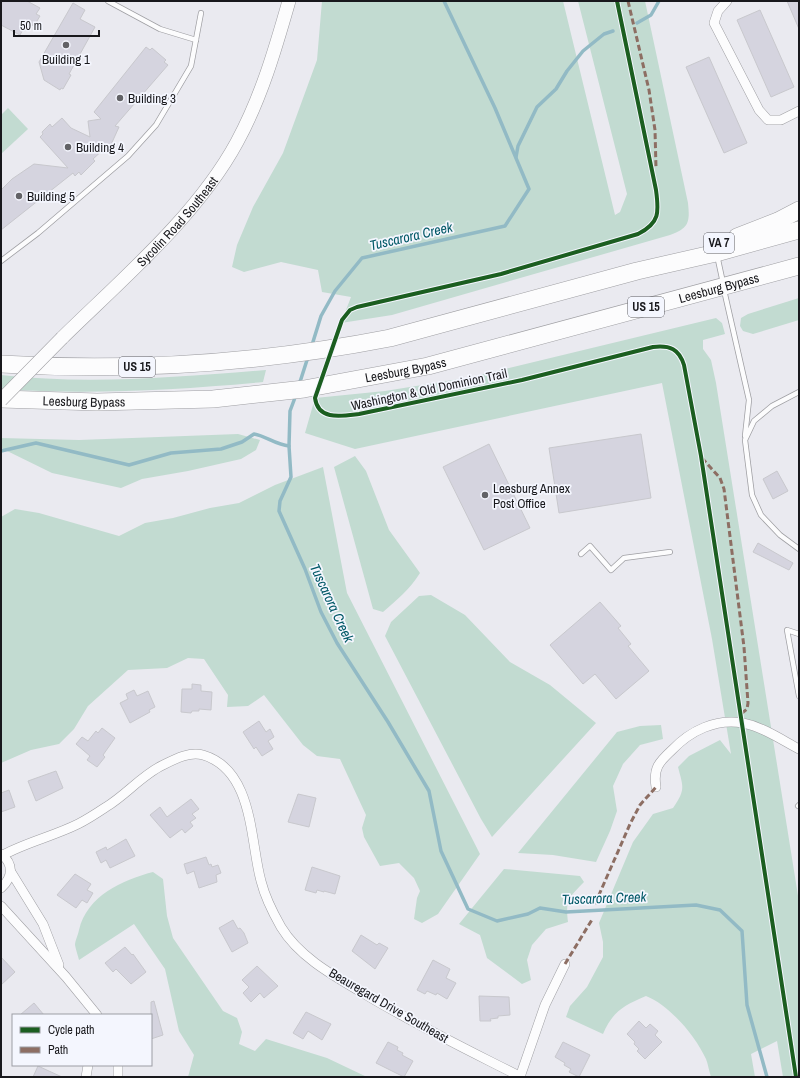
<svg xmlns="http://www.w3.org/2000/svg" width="800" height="1078" viewBox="0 0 800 1078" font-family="'Archivo Narrow',sans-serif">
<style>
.green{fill:#c2dbd1}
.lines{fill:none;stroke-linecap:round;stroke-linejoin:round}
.stream{stroke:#92bac5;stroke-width:3.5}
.building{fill:#d5d4df;stroke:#c8c8cd}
.service-casing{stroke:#9f9fa3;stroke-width:6}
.minor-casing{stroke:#9f9fa3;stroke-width:10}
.secondary-casing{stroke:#9f9fa3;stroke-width:14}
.motorway-casing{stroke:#9f9fa3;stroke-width:18}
.service{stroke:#fcfcfd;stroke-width:4.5}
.minor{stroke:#fcfcfd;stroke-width:9}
.secondary{stroke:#fcfcfd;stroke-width:13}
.motorway{stroke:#fcfcfd;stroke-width:17}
.secondary-bridge-casing{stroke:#9f9fa3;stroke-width:14;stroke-linecap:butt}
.secondary-bridge{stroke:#fcfcfd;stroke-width:13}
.quiet{stroke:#8d6e63;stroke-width:3;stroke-dasharray:6 3;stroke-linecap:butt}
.cycleway-casing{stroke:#f4f6fe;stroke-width:6}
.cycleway{stroke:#1b5e20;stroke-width:4}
.poi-dot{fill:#626266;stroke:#f4f6fe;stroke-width:1.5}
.labels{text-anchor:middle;stroke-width:3.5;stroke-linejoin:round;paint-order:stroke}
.shield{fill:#f4f6fe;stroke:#5a5b60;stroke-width:1}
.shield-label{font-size:12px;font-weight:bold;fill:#18181c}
.poi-label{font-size:13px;fill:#18181c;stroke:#f4f6fe;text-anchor:start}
.street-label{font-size:13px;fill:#18181c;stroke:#f4f6fe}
.water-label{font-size:14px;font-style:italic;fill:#005866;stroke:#f4f6fe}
</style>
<rect width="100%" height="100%" fill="#eaeaf0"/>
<g class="green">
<path d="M322 1H563L615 215 620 212 627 194 578 1H645L688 203C690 222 689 228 670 235L392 315 341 323 351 297 322 292 318 270 281 262 244 272 232 267 237 245 253 207 283 153 317 60Z"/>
<polygon points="8,108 28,129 1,154 1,115"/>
<polygon points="799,298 799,320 753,334 743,331 740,326 741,318 748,314"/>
<path d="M716 318 722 323 725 334 703 340V349L711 360 716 383 799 902V1077H783L777 1041 751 1054 755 1077H711C709 1071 708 1064 706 1059 695 1035 669 1005 646 996 623 1006 613 1011 603 1034L566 1017 570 1006 587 987 603 957V942L599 923 633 842 653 814 673 808C686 789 683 787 678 767L689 756 720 740 731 754 712 639 662 383 355 449 305 433 315 398 385 391 472 377Z"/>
<path d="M266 370 263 382C175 390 89 395 1 389V375C89 385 178 377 266 370Z"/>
<polygon points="238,434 260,440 256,450 241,459 188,471 142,479 121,488 52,473 1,448 1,438 79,440"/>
<path d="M355 456 366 471 389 530 420 573C410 589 397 600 383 612L373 609 334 467Z"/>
<polygon points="323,467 347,593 480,854 438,914 422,923 414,919 417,898 420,891 414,878 399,863 380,866 364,837 362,828 366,815 340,759 317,756 303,745 264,695 248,706 227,707 228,695 204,659 188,658 167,668 128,670 88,706 74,729 59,744 31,750 1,763 1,517 15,509 39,513 119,536 145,523 173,518 210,508 239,503 275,485"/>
<polygon points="431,595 465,615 510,662 550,685 596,723 492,837 481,819 385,636 391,622 419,596"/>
<polygon points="661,725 663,739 640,745 623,764 613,786 617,811 610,831 596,862 553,855 518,853 617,732 640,726"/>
<path d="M504 869 580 876 584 882C569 898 565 898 568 922L546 929 532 945 527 960 531 980 522 984 487 958 480 935 459 924Z"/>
<path d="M153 872 163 879 167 916 173 938 223 1011 237 1018 242 1032 239 1044 255 1051 266 1039 327 1058 367 1077H188L194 1055 179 1031 165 969 134 924 79 960C78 956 76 950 75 945 75 941 78 935 79 930 87 896 122 880 153 872Z"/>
</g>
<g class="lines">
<g class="stream">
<polyline points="637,23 651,15 659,1"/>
<polyline points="516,157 518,146 537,107 556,89 567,71 583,51 604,34 613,31"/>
<polyline points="312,345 321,316 335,291 362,258 505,226 529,189 495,108 444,1"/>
<polyline points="299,385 308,357"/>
<polyline points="296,395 290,411 289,446 291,477 280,501 279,511 305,569 321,612 337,643 388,722 429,791 441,851 468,909 497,921 528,914 540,908 566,912 696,905 720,910 742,931 747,1005 767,1077"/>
<path d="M1 451 36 443 129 465 171 453 221 449 242 442 254 434C266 436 276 445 289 446"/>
</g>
</g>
<g class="building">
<polygon points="1,1 27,1 40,8 36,14 40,16 34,26 27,22 20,35 1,25"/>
<polygon points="787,1 799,1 799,29"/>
<polygon points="73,3 85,10 80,19 95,27 69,74 71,75 63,89 61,88 60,90 44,80 39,62"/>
<polygon points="760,10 794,87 771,97 737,20"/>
<polygon points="146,47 150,50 152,48 166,60 164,62 168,65 115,126 119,127 109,149 105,148 93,159 95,161 81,175 79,172 75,176 73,173 1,230 1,190 12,179 34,164 68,168 40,137 43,134 42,132 50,124 52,127 62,118 71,128 90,137 88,121 101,119 94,112"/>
<polygon points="709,57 747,143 724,153 686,67"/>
<polygon points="641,434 651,498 559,513 549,448"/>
<polygon points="489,444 530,528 484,550 443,467"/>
<polygon points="777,471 788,491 773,499 763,479"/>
<polygon points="758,543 793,563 789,570 753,552"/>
<polygon points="600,602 621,626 618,628 631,644 628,646 649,671 616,699 595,674 583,684 550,645"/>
<polygon points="192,684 201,685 201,691 212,692 211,710 199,709 199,711 192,711 191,713 181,712 182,689 192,689"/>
<polygon points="134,690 137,696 148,691 155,707 149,710 150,712 130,723 120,703 128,699 126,694"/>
<polygon points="259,721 266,732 270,729 274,737 268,741 273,749 262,756 256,747 254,749 243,732"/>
<polygon points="102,728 115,738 103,755 105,757 97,767 87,760 90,756 76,744 82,737 88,741 96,731 98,733"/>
<polygon points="56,771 63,788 36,801 28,781"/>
<polygon points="9,790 15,807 1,812 1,793"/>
<polygon points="298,794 316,798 309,827 288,822"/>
<polygon points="191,799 199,809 192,814 196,818 190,822 193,826 185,833 182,829 170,838 150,815 160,807 167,817"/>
<polygon points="126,839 135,856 110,868 106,860 101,863 96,852 106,847 107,850"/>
<polygon points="206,857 209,865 211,864 212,867 218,865 221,873 216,875 217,882 199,888 194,871 187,874 184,864"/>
<polygon points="312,867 340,876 335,894 324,891 324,892 317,890 316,893 305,890"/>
<polygon points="75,874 91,884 87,890 93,893 87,903 82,900 76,908 57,895"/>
<polygon points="233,920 238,929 240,928 244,933 248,943 232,952 219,928"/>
<polygon points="361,935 377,945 379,943 388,948 375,969 352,951"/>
<polygon points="125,947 132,955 133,954 146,972 131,984 116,969 113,972 105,963"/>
<polygon points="1,957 15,972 1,985"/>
<polygon points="433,960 450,969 446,978 456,983 447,999 437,993 436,995 427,991 425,994 417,990"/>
<polygon points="257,966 278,986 264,998 260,993 251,1002 243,993 249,987 242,980"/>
<polygon points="479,996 509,997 510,1015 498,1016 498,1018 490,1019 491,1021 480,1021"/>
<polygon points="154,1001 163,1035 151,1039 151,1002"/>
<polygon points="34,1003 44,1015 20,1015"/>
<polygon points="306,1012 331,1024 322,1040 308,1031 303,1039 293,1033"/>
<polygon points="639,1021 646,1028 650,1024 658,1031 655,1035 662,1042 645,1059 637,1051 639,1049 634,1044 635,1042 627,1034"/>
<polygon points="388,1042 398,1047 397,1050 403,1053 402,1055 413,1061 404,1077 376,1063"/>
<polygon points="563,1042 590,1055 579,1077 569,1072 571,1069 564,1065 565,1063 555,1057"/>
<polygon points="38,1066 62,1077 33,1077"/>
</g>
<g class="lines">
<g class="service-casing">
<g id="service">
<polyline points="108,1 160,29 196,40"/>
<polyline points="717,255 723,283"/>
<polyline points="1,261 38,233 128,156 156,125 191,66 201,13"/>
<polyline points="724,290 749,400 745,436"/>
<polyline points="799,392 772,406 754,421 745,440 752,495 761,515 780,535 799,549"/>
<polyline points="581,554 590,546 611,570 624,558 670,552"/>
<polyline points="799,634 787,630 799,696"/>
<polyline points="798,806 799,805"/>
</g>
</g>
<g class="minor-casing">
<g id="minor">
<polyline points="727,1 718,11 714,23 759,110 768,120 781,120 799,111"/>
<path d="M656 787C653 768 659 762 672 750 690 731 716 718 743 723 763 727 782 740 799 749"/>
<path d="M1 854C14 864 13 877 1 888"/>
<path d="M3 855C27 842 54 836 78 824 88 819 97 813 106 807 126 795 142 775 163 765 175 759 190 751 203 755 254 770 250 842 261 881 265 897 273 913 281 927 299 957 334 976 363 993 414 1024 468 1050 521 1077"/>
<polyline points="11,872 43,924 59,965"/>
<polyline points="1,906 66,977 97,1015"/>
<polyline points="86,1077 88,1065"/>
<polyline points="118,1077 118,1065"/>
<polyline points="520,1077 545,1005 565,964"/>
</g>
</g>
<g class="secondary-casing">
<g id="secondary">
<path id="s1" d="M62 338C121 280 197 216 237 142 261 98 275 50 289 1"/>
</g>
</g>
<g class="motorway-casing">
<g id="motorway">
<polyline points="737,237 778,221 799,210"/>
<path d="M1 364C132 372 262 363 390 338L637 271 716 253 799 230"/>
<path id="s2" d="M1 399 97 402 213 399 304 389 428 366 799 266"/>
</g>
</g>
<use href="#service" class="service"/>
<use href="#minor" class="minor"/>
<use href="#secondary" class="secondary"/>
<use href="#motorway" class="motorway"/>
<g class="secondary-bridge-casing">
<polyline id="secondary-bridge" points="1,400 62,338"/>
</g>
<use href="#secondary-bridge" class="secondary-bridge"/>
<g class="quiet">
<polyline points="628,1 649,90 655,130 656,168"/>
<polyline points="702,458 720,478 724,489 744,647 748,703 747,709 741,714"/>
<polyline points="595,904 630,824 640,805 656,787"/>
<polyline points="565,964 593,918"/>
</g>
<g class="cycleway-casing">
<path id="cycleway" d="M617 1 656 190C659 212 660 223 638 234L501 274 357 307 350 310 342 320 315 398C318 421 342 416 359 414L522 380 653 347C670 345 679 349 684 365L701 456 796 1077"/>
</g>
<use href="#cycleway" class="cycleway"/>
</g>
<g class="poi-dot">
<circle cx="66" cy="45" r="4"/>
<circle cx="120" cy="98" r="4"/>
<circle cx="68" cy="147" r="4"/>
<circle cx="19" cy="196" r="4"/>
<circle cx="485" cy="495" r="4"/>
</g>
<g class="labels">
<g class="shield">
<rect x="704" y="233" width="30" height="20" rx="3"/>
<rect x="628" y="297" width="36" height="20" rx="3"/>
<rect x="119" y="357" width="36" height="20" rx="3"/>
</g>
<g class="shield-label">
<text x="719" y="247">VA 7</text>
<text x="646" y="311">US 15</text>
<text x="137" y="371">US 15</text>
</g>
<g class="poi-label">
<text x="66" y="64" text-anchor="middle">Building 1</text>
<text x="128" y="103">Building 3</text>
<text x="76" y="152">Building 4</text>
<text x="27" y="201">Building 5</text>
<text x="493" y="493">Leesburg Annex<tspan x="493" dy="15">Post Office</tspan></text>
</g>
<g class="street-label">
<text dy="5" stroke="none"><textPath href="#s1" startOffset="164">Sycolin Road Southeast</textPath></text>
<text dy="5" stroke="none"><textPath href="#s2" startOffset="731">Leesburg Bypass</textPath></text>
<text dy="5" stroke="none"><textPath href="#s2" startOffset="407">Leesburg Bypass</textPath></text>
<text transform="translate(429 389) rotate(-12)" y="5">Washington &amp; Old Dominion Trail</text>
<text dy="5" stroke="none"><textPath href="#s2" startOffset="83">Leesburg Bypass</textPath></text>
<text transform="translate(389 1005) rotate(30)" y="5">Beauregard Drive Southeast</text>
</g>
<g class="water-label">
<text transform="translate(411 236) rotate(-13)" y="5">Tuscarora Creek</text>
<text transform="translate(332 603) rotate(65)" y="5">Tuscarora Creek</text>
<text transform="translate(604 898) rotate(-2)" y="5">Tuscarora Creek</text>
</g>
</g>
<rect width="800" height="1078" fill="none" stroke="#18181c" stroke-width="4"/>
<rect x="12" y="1014" width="140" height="52" fill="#f4f6fe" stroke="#9c9da4"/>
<rect x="20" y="1027" width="20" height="6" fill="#1b5e20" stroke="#9c9da4"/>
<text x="48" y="1034" font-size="12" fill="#18181c">Cycle path</text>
<rect x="20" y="1047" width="20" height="6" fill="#8d6e63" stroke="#9c9da4"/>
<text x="48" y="1054" font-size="12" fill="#18181c">Path</text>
<path d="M14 30v6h85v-6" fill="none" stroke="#18181c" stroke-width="2"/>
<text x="20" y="30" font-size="12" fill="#18181c" stroke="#f4f6fe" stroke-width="3" paint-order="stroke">50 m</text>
</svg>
